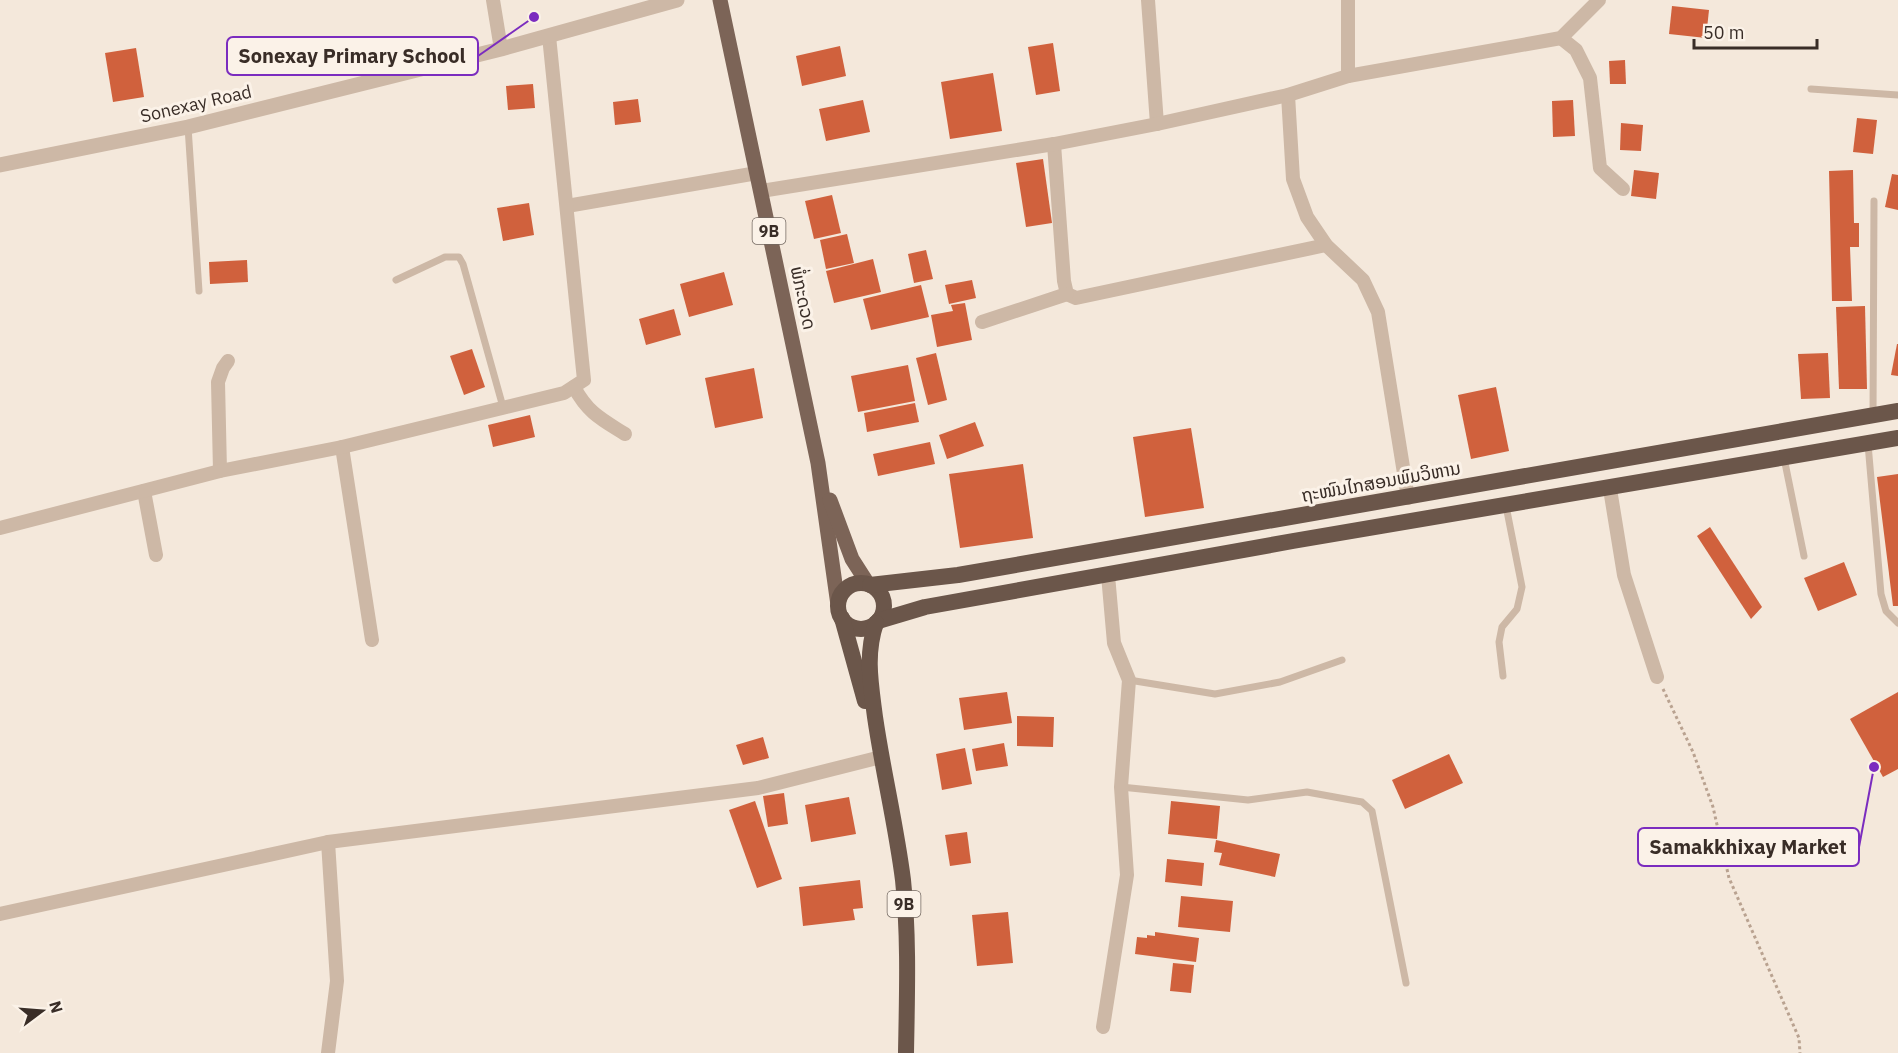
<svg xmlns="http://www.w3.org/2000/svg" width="1898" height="1053" viewBox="0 0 1898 1053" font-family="'IBM Plex Sans','Noto Sans Lao',sans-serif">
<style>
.building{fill:#d0613d}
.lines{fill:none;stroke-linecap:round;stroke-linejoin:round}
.path{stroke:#b9a290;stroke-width:3;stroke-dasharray:3 3;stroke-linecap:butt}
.service{stroke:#cdb8a6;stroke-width:7}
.minor{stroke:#cdb8a6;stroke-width:14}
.tertiary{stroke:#cdb8a6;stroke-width:15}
.primary{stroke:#7c6457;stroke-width:15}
.trunk{stroke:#6b564a;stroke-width:16}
.labels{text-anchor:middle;stroke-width:6;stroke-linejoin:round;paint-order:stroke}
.shield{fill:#fbf2e8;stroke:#736861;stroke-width:1.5}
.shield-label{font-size:16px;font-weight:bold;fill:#392d27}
.street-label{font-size:18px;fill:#392d27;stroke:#fbf2e8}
.leader{fill:none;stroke:#7b2cbf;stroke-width:2}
.callout-dot{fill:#7b2cbf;stroke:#fbf2e8;stroke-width:2}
.callout{fill:#fbf2e8;stroke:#7b2cbf;stroke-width:2}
.callout-label{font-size:20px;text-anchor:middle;font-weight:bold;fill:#392d27}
</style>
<rect width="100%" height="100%" fill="#f4e8db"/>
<g class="building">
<polygon points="1672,6 1709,10 1706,38 1669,34"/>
<polygon points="1053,43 1060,91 1036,95 1028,47"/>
<polygon points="840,46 846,76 802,86 796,56"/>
<polygon points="136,48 144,97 113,102 105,53"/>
<polygon points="1625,60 1626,84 1610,84 1609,61"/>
<polygon points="993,73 1002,131 950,139 941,82"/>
<polygon points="533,84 535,108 508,110 506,86"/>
<polygon points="638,99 641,122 615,125 613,102"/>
<polygon points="863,100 870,132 826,141 819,109"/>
<polygon points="1573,100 1575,136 1553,137 1552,101"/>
<polygon points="1857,118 1877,120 1873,154 1853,152"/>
<polygon points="1621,123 1643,125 1641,151 1620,150"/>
<polygon points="1043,159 1052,223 1026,227 1016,163"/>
<polygon points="1634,170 1659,173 1656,199 1631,196"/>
<polygon points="1853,170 1854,223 1859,223 1859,247 1850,247 1852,301 1832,301 1829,171"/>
<polygon points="1892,174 1898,175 1898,210 1885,207"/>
<polygon points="832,195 841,233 814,239 805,201"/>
<polygon points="529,203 534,235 503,241 497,208"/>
<polygon points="847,234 854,263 826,269 820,240"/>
<polygon points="926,250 933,279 914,283 908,254"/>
<polygon points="873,259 881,292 834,303 826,271"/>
<polygon points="247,260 248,282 210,284 209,262"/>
<polygon points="724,272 733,305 689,317 680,284"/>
<polygon points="972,280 976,298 949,304 945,285"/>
<polygon points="921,285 929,317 871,330 863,299"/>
<polygon points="965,303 972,340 937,347 931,315 953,311 951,305"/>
<polygon points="1865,306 1867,389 1839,389 1836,307"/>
<polygon points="674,309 681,335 646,345 639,319"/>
<polygon points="1897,344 1898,344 1898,376 1891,375"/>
<polygon points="472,349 485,387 464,395 450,356"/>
<polygon points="936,353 947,400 928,405 916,358"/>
<polygon points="1828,353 1830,398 1801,399 1798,354"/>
<polygon points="908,365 915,401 858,412 851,376"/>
<polygon points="754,368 763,418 715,428 705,378"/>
<polygon points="1496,387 1509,451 1471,459 1458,395"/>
<polygon points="915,403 919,422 867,432 864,413"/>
<polygon points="530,415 535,437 493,447 488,425"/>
<polygon points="975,422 984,446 947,459 939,435"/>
<polygon points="1191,428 1204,508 1145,517 1133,437"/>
<polygon points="930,442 935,464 878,476 873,454"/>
<polygon points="1023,464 1033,538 960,548 949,474"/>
<polygon points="1898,474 1898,606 1893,606 1877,477"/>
<polygon points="1710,527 1762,607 1751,619 1697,536"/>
<polygon points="1844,562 1857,595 1818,611 1804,578"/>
<polygon points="1007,692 1012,723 964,730 959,698"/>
<polygon points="1898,692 1898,769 1883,777 1850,719"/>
<polygon points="1017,716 1054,717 1053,747 1017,746"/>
<polygon points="763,737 769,758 743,765 736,745"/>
<polygon points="1004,743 1008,766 976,771 972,749"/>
<polygon points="965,748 972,784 942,790 936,754"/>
<polygon points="1449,754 1463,783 1405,809 1392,780"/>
<polygon points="784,793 788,824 768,827 763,796"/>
<polygon points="849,797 856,834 811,842 805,805"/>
<polygon points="755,801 782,879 757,888 729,810"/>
<polygon points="1171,801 1220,806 1217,839 1168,834"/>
<polygon points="967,832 971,863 950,866 945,835"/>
<polygon points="1216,840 1280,854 1275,877 1219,865 1222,853 1214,852"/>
<polygon points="1167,859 1204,863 1202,886 1165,882"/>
<polygon points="860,880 863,908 853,909 855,920 803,926 799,887"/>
<polygon points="1181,896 1233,901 1230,932 1178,927"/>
<polygon points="1008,912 1013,963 977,966 972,915"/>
<polygon points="1155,932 1199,938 1196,962 1135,954 1137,937 1147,938 1147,935 1155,936"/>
<polygon points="1173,963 1194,965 1191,993 1170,991"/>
</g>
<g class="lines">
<polyline class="path" points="1663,689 1693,752 1713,807 1729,878 1799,1038 1800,1053"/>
<g class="service">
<polyline points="1811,89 1898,95"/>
<polyline points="188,127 199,291"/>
<polyline points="396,280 445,257 459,257 463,264 503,407"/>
<polyline points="1873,416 1874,201"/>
<polyline points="1868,444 1881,594 1886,611 1898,623"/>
<polyline points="1784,458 1804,556"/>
<polyline points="1503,676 1499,642 1502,627 1517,609 1522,587 1506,506"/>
<polyline points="1129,680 1215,694 1280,682 1342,660"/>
<polyline points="1121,787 1248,800 1307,792 1362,802 1372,811 1406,983"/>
</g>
<g class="minor">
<polyline points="493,0 501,49"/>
<polyline points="1148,0 1157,124"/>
<polyline points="1348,0 1348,76"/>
<polyline points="1561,38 1576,50 1590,78 1600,168 1623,189"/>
<polyline points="1288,95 1293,179 1307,217 1326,245 1363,280 1378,312 1408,498"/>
<polyline points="1054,144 1064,281 1067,294 1076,298 1326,245"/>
<polyline points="761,191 1054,144 1157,124 1288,95 1348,76 1561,38 1599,0"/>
<polyline points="567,206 757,173"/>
<polyline points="982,322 1067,294"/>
<path d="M574 387C588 413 601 419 625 434"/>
<polyline points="342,447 372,640"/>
<polyline points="220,471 218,382 223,368 228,361"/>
<polyline points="1610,489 1624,575 1657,677"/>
<polyline points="144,491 156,555"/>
<polyline points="0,528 220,471 342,447 564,393 584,380 549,36"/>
<polyline points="328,842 337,981 328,1053"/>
<polyline points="0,914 328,842 758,788 881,757"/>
<polyline points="1103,1027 1127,875 1121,787 1129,680 1114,643 1108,575"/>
</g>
<polyline class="tertiary" points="0,165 188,127 501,49 677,0"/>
<g class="primary">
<polyline points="720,0 818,463 838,605"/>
<polyline points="830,500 852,559 868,584"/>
</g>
<g class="trunk">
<circle cx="861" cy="606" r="23"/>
<polyline points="870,585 958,575 1898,411"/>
<polyline points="842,618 865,701"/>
<polyline points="878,621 925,607 1293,541 1898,438"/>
<path d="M876 623C865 655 871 685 875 717 883 772 896 825 903 880 909 937 907 995 906 1053"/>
</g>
</g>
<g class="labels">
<g class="shield">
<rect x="752.5" y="218" width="33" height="26" rx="4.5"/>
<rect x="887.5" y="891" width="33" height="26" rx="4.5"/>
</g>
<g class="shield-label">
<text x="769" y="237">9B</text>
<text x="904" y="910">9B</text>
</g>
<g class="street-label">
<text transform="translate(196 104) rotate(-13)" y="6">Sonexay Road</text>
<text transform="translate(803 298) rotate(78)" y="6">ພໍ່ກະດວດ</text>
<text transform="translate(1381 482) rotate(-10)" y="6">ຖະໜົນໄກສອນພົມວິຫານ</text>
</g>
</g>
<path class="leader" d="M534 17L478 56M1874 767L1859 847"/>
<g class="callout-dot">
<circle cx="534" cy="17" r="6"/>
<circle cx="1874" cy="767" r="6"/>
</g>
<g class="callout">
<rect x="227" y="37" width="251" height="38" rx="6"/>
<rect x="1638" y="828" width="221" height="38" rx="6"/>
</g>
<g class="callout-label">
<text x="352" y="63">Sonexay Primary School</text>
<text x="1748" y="854">Samakkhixay Market</text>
</g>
<g transform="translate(42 1011) rotate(74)" stroke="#fbf2e8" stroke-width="4.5" paint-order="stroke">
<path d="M0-4.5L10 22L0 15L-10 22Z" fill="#392d27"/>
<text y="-9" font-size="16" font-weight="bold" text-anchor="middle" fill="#392d27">N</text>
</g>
<path d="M1694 39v9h123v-9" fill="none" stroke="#392d27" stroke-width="3"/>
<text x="1703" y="39" font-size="18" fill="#392d27" stroke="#fbf2e8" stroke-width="4.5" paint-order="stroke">50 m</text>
</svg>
